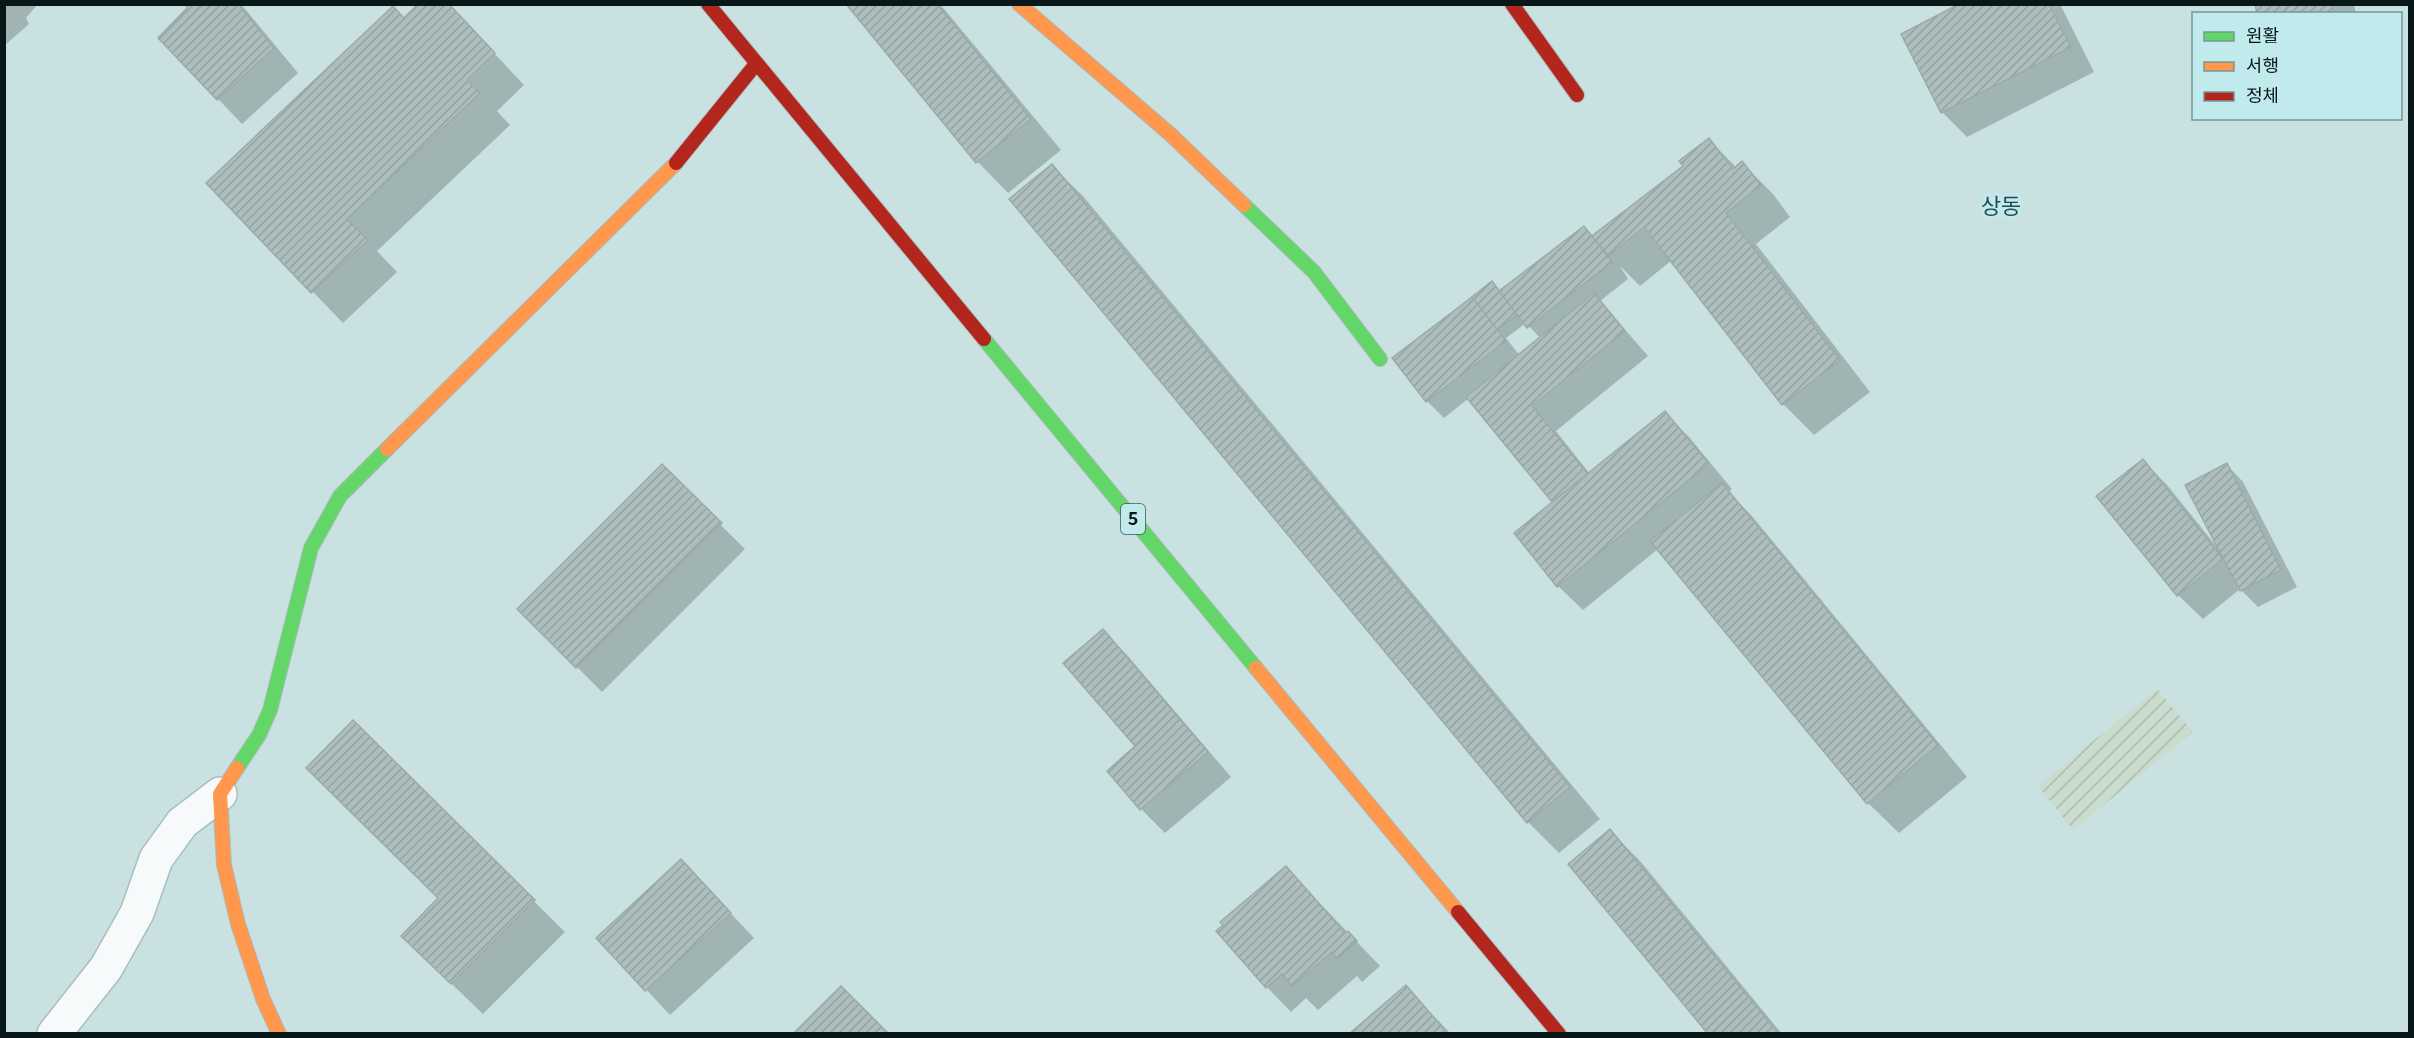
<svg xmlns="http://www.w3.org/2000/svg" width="2414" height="1038" viewBox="0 0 2414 1038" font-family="Georgia,'Noto Sans KR',serif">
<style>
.garden{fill:url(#garden-furrows)}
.shadow{fill:#0003;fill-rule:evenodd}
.building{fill:url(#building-hatch);stroke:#9aaba8;stroke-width:1.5}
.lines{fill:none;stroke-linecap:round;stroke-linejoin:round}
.street-casing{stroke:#abbdbe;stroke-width:36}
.fast-casing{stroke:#abbdbe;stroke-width:16}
.slow-casing{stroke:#abbdbe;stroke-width:16}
.jam-casing{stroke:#abbdbe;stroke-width:16}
.street{stroke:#f7fafb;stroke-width:33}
.fast{stroke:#63d668;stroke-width:14}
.slow{stroke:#ff974d;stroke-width:14}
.jam{stroke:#b3261e;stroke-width:14}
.labels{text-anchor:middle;stroke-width:6;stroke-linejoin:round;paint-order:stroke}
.shield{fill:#c0eaec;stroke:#3f5758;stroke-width:1.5}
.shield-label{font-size:18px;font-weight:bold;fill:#081819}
.quarter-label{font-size:22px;fill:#244b4d;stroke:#c0eaec}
</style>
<defs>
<pattern id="garden-furrows" width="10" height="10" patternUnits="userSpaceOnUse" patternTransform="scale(1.5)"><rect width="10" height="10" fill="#cadcce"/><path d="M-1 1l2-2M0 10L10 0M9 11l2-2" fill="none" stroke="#acbcb0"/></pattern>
<pattern id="building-hatch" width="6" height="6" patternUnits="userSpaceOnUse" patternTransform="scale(1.5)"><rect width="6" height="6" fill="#adbebc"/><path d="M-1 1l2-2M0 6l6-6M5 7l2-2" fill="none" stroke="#93a3a1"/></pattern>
</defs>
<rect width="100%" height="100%" fill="#cae1e2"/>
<polygon class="garden" points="2157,689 2193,732 2073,830 2038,786"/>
<g class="shadow">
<polygon points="4,4 38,4 26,18 29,24 4,46"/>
<polygon points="187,4 241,4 298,73 242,124 160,38 189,8"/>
<polygon points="848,4 940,4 1061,150 1008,193 978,162"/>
<polygon points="1962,4 2060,4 2094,72 1967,137 1942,112"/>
<polygon points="2256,4 2354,4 2356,14 2258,14"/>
<polygon points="404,20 465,22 524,85 497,111 510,125 377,251 397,272 343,323 208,183"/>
<path d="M1709 140 1737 168 1742 163 1773 194 1790 217 1756 244 1870 392 1814 435 1783 404 1672 260 1640 286 1620 266 1628 279 1600 301 1648 356 1556 431 1590 474 1665 413 1689 437 1732 489 1728 492 1752 516 1967 777 1899 833 1868 803 1658 549 1583 610 1558 586 1554 502 1469 398 1444 418 1427 401 1492 283 1500 292 1584 228 1593 236 1685 166ZM1526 323 1541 339 1520 356 1506 338Z"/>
<polygon points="1052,166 1083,196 1600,819 1559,853 1528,822"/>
<polygon points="2143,461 2167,485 2217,547 2227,465 2243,482 2297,587 2258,607 2240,589 2203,619 2178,595"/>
<polygon points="662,467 745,549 602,692 519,609"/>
<polygon points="1103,631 1127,655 1231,777 1165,833 1141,809 1137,747"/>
<polygon points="353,722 565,932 483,1014 434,967 440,899"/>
<polygon points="1610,831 1641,862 1782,1034 1710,1034"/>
<polygon points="1286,868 1380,966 1362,982 1357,976 1318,1010 1306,998 1291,1012 1267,987"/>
<polygon points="705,886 754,938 670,1015 598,938"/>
<polygon points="1406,987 1451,1034 1351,1034"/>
</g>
<g class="building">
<polygon points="185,4 238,4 274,48 217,100 158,38 187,8"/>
<polygon points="418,4 449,4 495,53 467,80 480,93 347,219 368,240 311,293 206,183 393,6 404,18"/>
<polygon points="846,4 937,4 1031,119 976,163"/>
<polygon points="1959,4 2049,4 2071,47 1941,113 1901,34"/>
<polygon points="2255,4 2332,4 2334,14 2257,14"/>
<polygon points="1709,138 1733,169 1742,161 1761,185 1726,213 1840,360 1782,405 1644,227 1608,256 1592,236 1683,166 1679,161"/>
<polygon points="1052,164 1570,787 1527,823 1009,199"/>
<polygon points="1584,226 1612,262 1527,328 1499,291"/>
<polygon points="1492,281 1517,315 1497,330 1472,297"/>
<polygon points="1594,293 1625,331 1532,406 1588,474 1552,502 1466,397"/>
<polygon points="1472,297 1506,341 1426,402 1392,358"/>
<polygon points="1665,411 1709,464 1557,587 1514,533"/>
<polygon points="2143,459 2223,559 2177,596 2096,496"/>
<polygon points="2227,463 2281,570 2240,591 2185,485"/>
<polygon points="662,464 722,523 576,668 517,609"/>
<polygon points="1722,483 1938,745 1867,804 1650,541"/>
<polygon points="1103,629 1208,752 1140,810 1107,771 1135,746 1063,663"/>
<polygon points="353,720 535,900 451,984 401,936 438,898 306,768"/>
<polygon points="1610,829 1779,1034 1708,1034 1568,864"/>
<polygon points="681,859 731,913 645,991 596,938"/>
<polygon points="1286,866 1345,933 1348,931 1357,941 1337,959 1332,952 1292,986 1282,974 1266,988 1216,931 1223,925 1220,922"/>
<polygon points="1406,985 1448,1034 1349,1034"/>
<polygon points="841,986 889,1034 793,1034"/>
</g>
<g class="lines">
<g class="street-casing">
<polyline id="street" points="54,1034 106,968 137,913 156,859 182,823 220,794"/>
</g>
<g class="fast-casing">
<g id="fast">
<polyline points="1244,205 1314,272 1380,359"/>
<polyline points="984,339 1256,668"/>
<polyline points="237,768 259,735 270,710 311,548 340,496 387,449"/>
</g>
</g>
<g class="slow-casing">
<g id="slow">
<polyline points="1019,4 1170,134 1244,205"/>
<polyline points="387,449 676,163"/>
<polyline points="1256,668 1458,912"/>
<polyline points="237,768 220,794 224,865 238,924 263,999 279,1034"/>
</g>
</g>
<g class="jam-casing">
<g id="jam">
<polyline points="708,4 984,339"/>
<polyline points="1512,4 1577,95"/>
<polyline points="676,163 756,64"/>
<polyline points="1458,912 1559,1034"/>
</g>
</g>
<use href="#street" class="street"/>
<use href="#fast" class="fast"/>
<use href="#slow" class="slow"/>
<use href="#jam" class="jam"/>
</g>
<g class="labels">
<rect class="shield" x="1121" y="504" width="24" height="30" rx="4.5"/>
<g class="shield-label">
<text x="1133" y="525">5</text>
</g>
<g class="quarter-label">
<text x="2001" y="214">상동</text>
</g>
</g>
<rect width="2414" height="1038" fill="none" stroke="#081819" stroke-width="12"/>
<rect x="2192" y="12" width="210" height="108" fill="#c0eaec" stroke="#769698" stroke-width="1.5"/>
<rect x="2204" y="32" width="30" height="9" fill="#63d668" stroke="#769698" stroke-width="1.5"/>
<text x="2246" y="42" font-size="18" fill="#081819">원활</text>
<rect x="2204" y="62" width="30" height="9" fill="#ff974d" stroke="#769698" stroke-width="1.5"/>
<text x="2246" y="72" font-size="18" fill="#081819">서행</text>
<rect x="2204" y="92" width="30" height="9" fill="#b3261e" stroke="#769698" stroke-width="1.5"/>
<text x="2246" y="102" font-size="18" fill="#081819">정체</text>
</svg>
